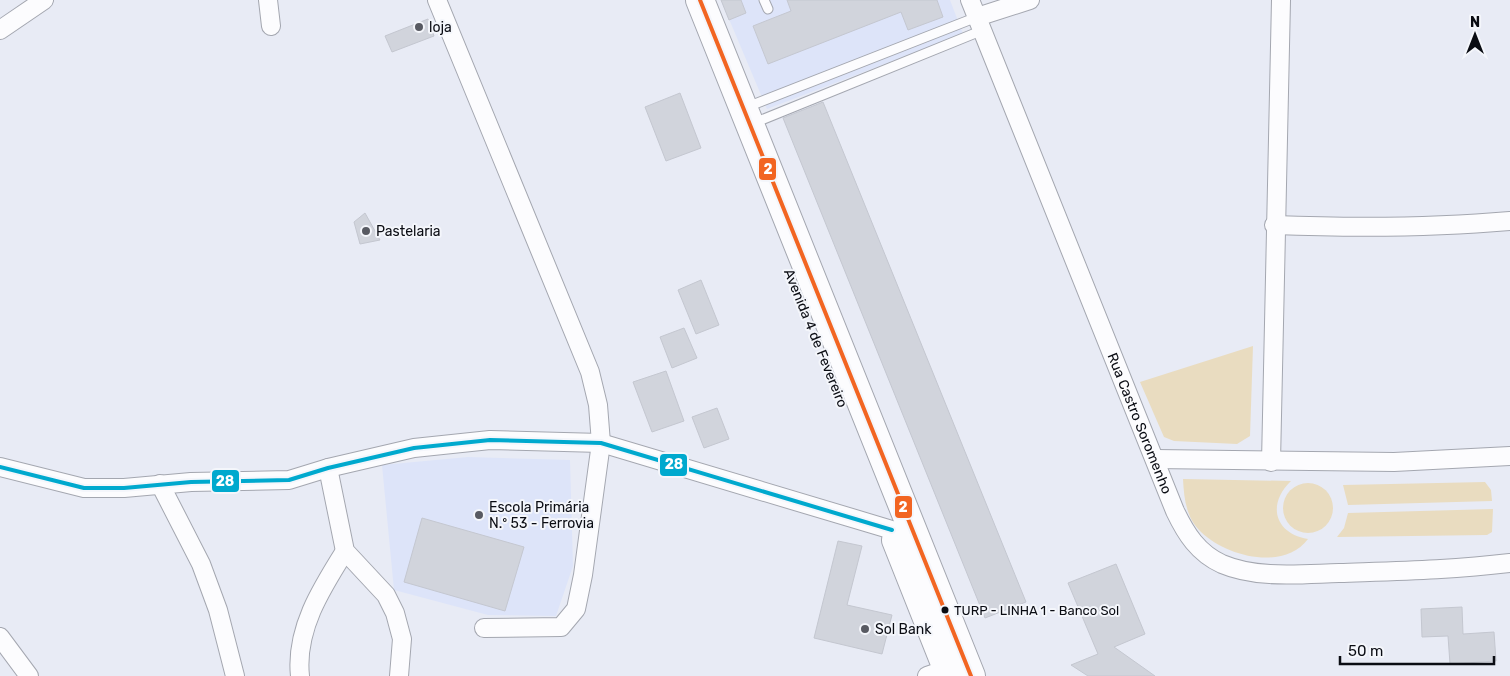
<svg xmlns="http://www.w3.org/2000/svg" width="1510" height="676" viewBox="0 0 1510 676" font-family="Rubik,sans-serif">
<style>
.built{fill:#dde4f9}
.green{fill:#e9dcc0}
.building{fill:#d1d4dc;stroke:#c4c7d0}
.lines{fill:none;stroke-linecap:round;stroke-linejoin:round}
.service-casing{stroke:#a4a7b0;stroke-width:11}
.minor-casing{stroke:#a4a7b0;stroke-width:20}
.primary-casing{stroke:#a4a7b0;stroke-width:30}
.service{stroke:#fcfcfe;stroke-width:9}
.minor{stroke:#fcfcfe;stroke-width:18}
.primary{stroke:#fcfcfe;stroke-width:28}
.bus-1-casing{stroke:#f4f6fb;stroke-width:8}
.bus-2-casing{stroke:#f4f6fb;stroke-width:8}
.bus-1{stroke:#f26522;stroke-width:4}
.bus-2{stroke:#00a9ce;stroke-width:4}
.poi-dot{fill:#585a62;stroke:#f4f6fb;stroke-width:2}
.bus-dot{fill:#0a0c13;stroke:#f4f6fb;stroke-width:2}
.labels{text-anchor:middle;stroke-width:4;stroke-linejoin:round;paint-order:stroke}
.bus-label{font-size:13px;fill:#0a0c13;stroke:#f4f6fb;text-anchor:start}
.poi-label{font-size:14px;fill:#0a0c13;stroke:#f4f6fb;text-anchor:start}
.street-label{font-size:14px;fill:#0a0c13;stroke:#f4f6fb}
.line-badge{stroke:#f4f6fb;stroke-width:2}
.badge-label{font-size:14px;text-anchor:middle;font-weight:bold;fill:#fff}
</style>
<rect width="100%" height="100%" fill="#e8ebf5"/>
<g class="built">
<polygon points="721,0 950,0 963,34 767,109"/>
<polygon points="468,457 570,460 573,566 556,616 488,615 394,590 382,465"/>
</g>
<g class="green">
<polygon points="1253,346 1250,436 1237,444 1174,441 1164,437 1140,382"/>
<path d="M1183 479 1291 481C1267 504 1274 533 1308 539 1284 571 1227 557 1201 532 1186 518 1184 498 1183 479Z"/>
<polygon points="1485,482 1491,490 1492,501 1348,505 1343,485"/>
<circle cx="1308" cy="508" r="25"/>
<polygon points="1493,509 1492,532 1487,535 1337,537 1344,528 1348,513"/>
</g>
<g class="building">
<polygon points="721,0 741,0 746,13 729,20"/>
<polygon points="787,0 937,0 943,17 908,30 901,12 768,64 753,26 791,11"/>
<polygon points="428,19 434,36 392,52 385,36"/>
<polygon points="680,93 701,148 666,161 645,107"/>
<polygon points="823,102 1026,602 985,618 783,118"/>
<polygon points="365,213 380,240 360,244 354,222"/>
<polygon points="701,280 719,325 696,334 678,290"/>
<polygon points="684,328 697,358 672,368 660,337"/>
<polygon points="666,371 684,421 652,432 633,382"/>
<polygon points="717,408 729,439 704,448 692,417"/>
<polygon points="422,518 524,547 505,611 404,582"/>
<polygon points="838,541 862,546 847,605 892,615 882,654 814,638"/>
<polygon points="1116,564 1145,634 1114,647 1155,676 1088,676 1071,665 1098,654 1068,583"/>
<polygon points="1462,607 1463,634 1494,632 1496,661 1450,664 1448,636 1422,637 1421,609"/>
</g>
<g class="lines">
<g class="service-casing">
<g id="service">
<polyline points="764,0 768,9"/>
<polyline points="747,107 977,17"/>
<polyline points="754,123 983,30"/>
</g>
</g>
<g class="minor-casing">
<g id="minor">
<polyline points="268,0 271,26"/>
<polyline points="437,0 590,372 598,405 601,443 583,575 576,609 561,627 484,628"/>
<path id="s1" d="M970 0 1175 511C1186 534 1198 553 1222 564 1257 579 1301 574 1339 573 1396 571 1453 570 1510 563"/>
<polyline points="977,17 1030,0"/>
<polyline points="0,30 44,0"/>
<path d="M1274 225C1354 228 1431 228 1510 221"/>
<polyline points="1155,459 1394,462 1510,456"/>
<polyline points="1271,462 1281,0"/>
<polyline points="0,467 84,488 124,488 191,482 289,480 328,468 414,448 490,440 601,443 892,530"/>
<polyline points="328,468 345,551 386,595 395,613 402,639 399,676"/>
<polyline points="160,484 201,564 218,610 235,676"/>
<polyline points="0,637 29,676"/>
<path d="M300 676C295 630 321 589 345 551"/>
<polyline points="927,676 947,669"/>
</g>
</g>
<g class="primary-casing">
<g id="primary">
<polyline points="700,0 971,676"/>
<polyline points="896,540 950,676"/>
</g>
</g>
<use href="#service" class="service"/>
<use href="#minor" class="minor"/>
<use href="#primary" class="primary"/>
<g class="bus-1-casing">
<polyline id="bus-1" points="700,0 971,676"/>
</g>
<g class="bus-2-casing">
<polyline id="bus-2" points="0,467 84,488 124,488 191,482 289,480 328,468 414,448 490,440 601,443 892,530"/>
</g>
<use href="#bus-1" class="bus-1"/>
<use href="#bus-2" class="bus-2"/>
</g>
<g class="poi-dot">
<circle cx="419" cy="27" r="5"/>
<circle cx="366" cy="231" r="5"/>
<circle cx="479" cy="515" r="5"/>
<circle cx="865" cy="629" r="5"/>
</g>
<circle class="bus-dot" cx="945" cy="610" r="4.5"/>
<g class="labels">
<g class="bus-label">
<text x="954" y="615">TURP - LINHA 1 - Banco Sol</text>
</g>
<g class="poi-label">
<text x="429" y="32">loja</text>
<text x="376" y="236">Pastelaria</text>
<text x="489" y="512">Escola Primária<tspan x="489" dy="16">N.º 53 - Ferrovia</tspan></text>
<text x="875" y="634">Sol Bank</text>
</g>
<g class="street-label">
<text transform="translate(816 338) rotate(68)" y="5">Avenida 4 de Fevereiro</text>
<text dy="5" stroke="none"><textPath href="#s1" startOffset="456">Rua Castro Soromenho</textPath></text>
</g>
</g>
<g class="line-badge">
<rect x="758" y="157" width="19" height="24" rx="5" fill="#f26522"/>
<rect x="659" y="453" width="29" height="24" rx="5" fill="#00a9ce"/>
<rect x="211" y="469" width="29" height="24" rx="5" fill="#00a9ce"/>
<rect x="894" y="495" width="19" height="24" rx="5" fill="#f26522"/>
</g>
<g class="badge-label">
<text x="768" y="174">2</text>
<text x="674" y="469">28</text>
<text x="225" y="486">28</text>
<text x="903" y="512">2</text>
</g>
<g transform="translate(1475 35)" stroke="#f4f6fb" stroke-width="4" paint-order="stroke">
<path d="M0-4L9 19L0 12L-9 19Z" fill="#0a0c13"/>
<text y="-8" font-size="14" font-weight="bold" text-anchor="middle" fill="#0a0c13">N</text>
</g>
<path d="M1340 656v8h154v-8" fill="none" stroke="#0a0c13" stroke-width="2.5"/>
<text x="1348" y="656" font-size="15" fill="#0a0c13" stroke="#f4f6fb" stroke-width="4" paint-order="stroke">50 m</text>
</svg>
